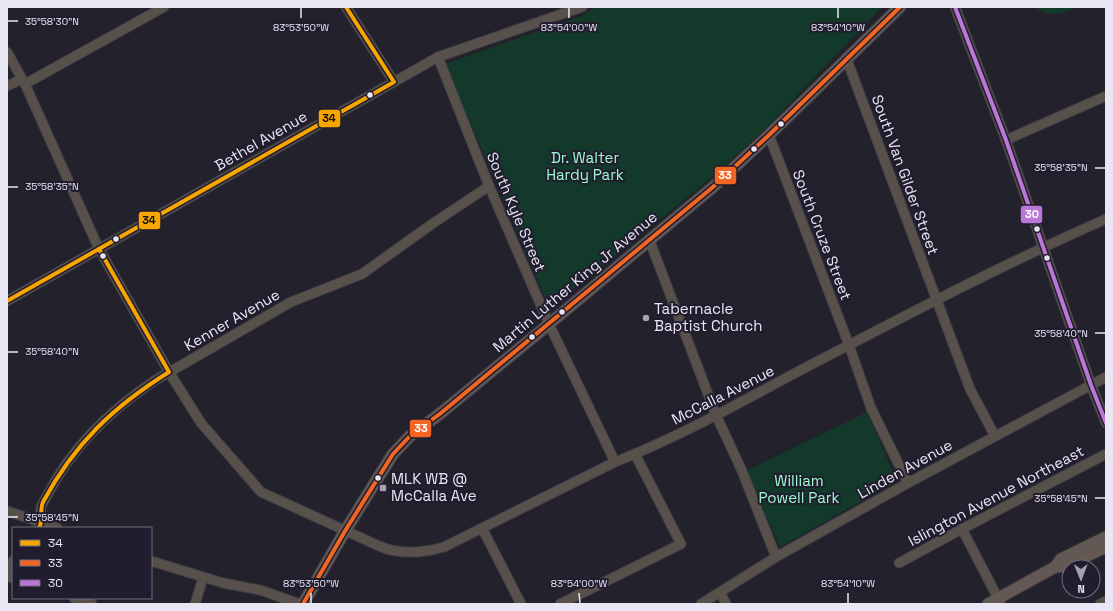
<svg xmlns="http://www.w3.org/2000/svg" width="1113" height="611" viewBox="0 0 1113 611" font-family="'Space Grotesk',sans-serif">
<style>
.green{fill:#13392a}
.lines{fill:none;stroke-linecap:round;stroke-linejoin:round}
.minor-casing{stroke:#403e46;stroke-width:11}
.major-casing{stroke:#403e46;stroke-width:13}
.minor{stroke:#58504a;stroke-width:9}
.major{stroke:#635853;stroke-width:11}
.bus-1-casing{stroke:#211d2f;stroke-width:7}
.bus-2-casing{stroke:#211d2f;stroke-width:7}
.bus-3-casing{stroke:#211d2f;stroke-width:7}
.bus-1{stroke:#f7a600;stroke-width:4}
.bus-2{stroke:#f26522;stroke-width:4}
.bus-3{stroke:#ba77d6;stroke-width:4}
.ticks{fill:none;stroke:#e9e7f3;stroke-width:1.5}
.bus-dot{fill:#e9e7f3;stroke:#211d2f;stroke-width:1.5}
.poi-dot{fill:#a4a2ad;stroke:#211d2f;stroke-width:1.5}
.labels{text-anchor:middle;stroke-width:4;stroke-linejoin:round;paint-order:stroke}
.street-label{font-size:15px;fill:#e9e7f3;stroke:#211d2f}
.park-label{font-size:15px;fill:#9afccd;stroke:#211d2f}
.poi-label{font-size:15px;fill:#e9e7f3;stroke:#211d2f;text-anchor:start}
.ticks-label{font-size:10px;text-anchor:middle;fill:#e9e7f3;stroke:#211d2f;stroke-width:4;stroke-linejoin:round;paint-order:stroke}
.line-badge{stroke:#211d2f;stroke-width:1.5}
.badge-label{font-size:11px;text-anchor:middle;font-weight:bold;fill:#fff}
.pale-badge-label{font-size:11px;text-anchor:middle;font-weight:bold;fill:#111}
</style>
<rect width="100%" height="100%" fill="#23212b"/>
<g class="green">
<polygon points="595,7 724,7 726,11 724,7 882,7 768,126 717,173 550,309 445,64 584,15"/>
<path d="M1033 7H1075C1061 17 1047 16 1033 7Z"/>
<polygon points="867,412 897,481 780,547 746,471"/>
</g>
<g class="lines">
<g class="minor-casing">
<g id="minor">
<polyline points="346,7 394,82"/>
<polyline points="955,7 1006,140 1091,385 1106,423"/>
<path d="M7 52 25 84 99 249 169 372 201 423 261 492 379 546 390 550 403 552H417L432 550 444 547 615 462C679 437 739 403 799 371 901 318 1001 265 1106 219"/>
<polyline points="438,57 489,186 549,324 615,462"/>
<polyline points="847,60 970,389 995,436"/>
<polyline points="25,84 164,7"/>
<polyline points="7,86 22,79"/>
<polyline points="769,135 849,345 871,408 908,483"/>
<polyline points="1006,140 1106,96"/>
<polyline points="649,239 716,415 742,471 776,557"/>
<polyline points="7,301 438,57 582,7"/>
<polyline points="7,511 57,528"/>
<path d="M39 528C45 519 40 516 41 508 42 503 46 498 48 494 72 447 111 410 154 381L291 302 362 274 432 224 489 186"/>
<polyline points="482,528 521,604"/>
<polyline points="962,529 1001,604"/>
<polyline points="151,561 223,583 260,590 300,604"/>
<polyline points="899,563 962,529 1106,454"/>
<polyline points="7,570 13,561"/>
<polyline points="7,576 13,578"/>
<polyline points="720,592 726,604"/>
<polyline points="74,598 92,604"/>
<polyline points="195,604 203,578"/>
<polyline points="560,604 681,544 635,454"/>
<polyline points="701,604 776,557 908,483 1106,377"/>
<polyline points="1100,604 1106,601"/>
</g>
</g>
<g class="major-casing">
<g id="major">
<polyline points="1055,567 1061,559 1106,537"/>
<polyline points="303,604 345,531 381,473 393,454 410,436 441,413 549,324 713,187 769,135 900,7"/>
<polyline points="988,604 1055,567 1066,566 1106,547"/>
</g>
</g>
<use href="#minor" class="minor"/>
<use href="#major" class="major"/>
<g class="bus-1-casing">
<g id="bus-1">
<polyline points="7,301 394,82 346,7"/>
<path d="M39 528C44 519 39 511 43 502 75 443 113 407 169 372L99 249"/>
</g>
</g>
<g class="bus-2-casing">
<polyline id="bus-2" points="303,604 345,531 393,454 410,436 441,413 713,187 769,135 900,7"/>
</g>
<g class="bus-3-casing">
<polyline id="bus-3" points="955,7 1006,140 1091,385 1106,423"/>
</g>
<use href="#bus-1" class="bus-1"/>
<use href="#bus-2" class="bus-2"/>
<use href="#bus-3" class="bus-3"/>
</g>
<path class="ticks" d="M301 8V18M569 8V18M838 8V18M8 21H18M1095 168H1105M8 187H18M1095 333H1105M8 352H18M1095 498H1105M8 517H18M311 593V603M579 593 580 603M848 593V603"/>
<g class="bus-dot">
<circle cx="370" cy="95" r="3.5"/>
<circle cx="781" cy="124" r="3.5"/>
<circle cx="754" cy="149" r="3.5"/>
<circle cx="1037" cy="229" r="3.5"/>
<circle cx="116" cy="239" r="3.5"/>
<circle cx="103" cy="256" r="3.5"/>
<circle cx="1047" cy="258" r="3.5"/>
<circle cx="562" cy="312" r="3.5"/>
<circle cx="532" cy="337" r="3.5"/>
<circle cx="378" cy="478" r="3.5"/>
</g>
<g class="poi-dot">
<circle cx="646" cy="318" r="4"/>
<rect x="379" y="484" width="8" height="8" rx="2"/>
</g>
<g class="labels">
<g class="street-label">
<text transform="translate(261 141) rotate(-30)" y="5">Bethel Avenue</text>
<text transform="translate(905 175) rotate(70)" y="5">South Van Gilder Street</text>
<text transform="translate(516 212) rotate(67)" y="5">South Kyle Street</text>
<text transform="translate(822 235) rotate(69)" y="5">South Cruze Street</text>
<text transform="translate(575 282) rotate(-40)" y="5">Martin Luther King Jr Avenue</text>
<text transform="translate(232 320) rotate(-30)" y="5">Kenner Avenue</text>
<text transform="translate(723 395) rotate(-27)" y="5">McCalla Avenue</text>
<text transform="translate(905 469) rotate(-29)" y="5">Linden Avenue</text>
<text transform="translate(996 496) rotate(-28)" y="5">Islington Avenue Northeast</text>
</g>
<g class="park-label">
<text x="585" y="163">Dr. Walter<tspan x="585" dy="17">Hardy Park</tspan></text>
<text x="799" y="486">William<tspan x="799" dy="17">Powell Park</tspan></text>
</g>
<g class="poi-label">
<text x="654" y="314">Tabernacle<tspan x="654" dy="17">Baptist Church</tspan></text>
<text x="391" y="484">MLK WB @<tspan x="391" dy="17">McCalla Ave</tspan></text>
</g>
</g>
<g class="ticks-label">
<text x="52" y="25">35°58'30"N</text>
<text x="301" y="31">83°53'50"W</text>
<text x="569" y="31">83°54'00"W</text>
<text x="838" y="31">83°54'10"W</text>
<text x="1061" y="171">35°58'35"N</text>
<text x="52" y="190">35°58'35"N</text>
<text x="1061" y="337">35°58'40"N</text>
<text x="52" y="355">35°58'40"N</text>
<text x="1061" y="502">35°58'45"N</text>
<text x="52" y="521">35°58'45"N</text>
<text x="311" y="587">83°53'50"W</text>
<text x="579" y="587">83°54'00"W</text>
<text x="848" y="587">83°54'10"W</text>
</g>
<g class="line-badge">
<rect x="318" y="109" width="23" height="19" rx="4" fill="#f7a600"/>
<rect x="714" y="166" width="23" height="19" rx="4" fill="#f26522"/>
<rect x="1020" y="205" width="23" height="19" rx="4" fill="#ba77d6"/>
<rect x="138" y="211" width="23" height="19" rx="4" fill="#f7a600"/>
<rect x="409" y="419" width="23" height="19" rx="4" fill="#f26522"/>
</g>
<g class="badge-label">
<text x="725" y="179">33</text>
<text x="1032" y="218">30</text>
<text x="421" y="432">33</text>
</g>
<g class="pale-badge-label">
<text x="329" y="122">34</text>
<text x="149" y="224">34</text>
</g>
<rect width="1113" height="611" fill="none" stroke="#e9e7f3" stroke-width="16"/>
<rect x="12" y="527" width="140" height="72" fill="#211d2f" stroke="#716e7d"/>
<rect x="20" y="540" width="20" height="6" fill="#f7a600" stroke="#716e7d"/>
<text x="48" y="547" font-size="12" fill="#e9e7f3">34</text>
<rect x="20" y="560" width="20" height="6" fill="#f26522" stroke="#716e7d"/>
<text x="48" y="567" font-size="12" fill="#e9e7f3">33</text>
<rect x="20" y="580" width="20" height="6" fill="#ba77d6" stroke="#716e7d"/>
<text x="48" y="587" font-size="12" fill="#e9e7f3">30</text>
<g transform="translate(1081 579) rotate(179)"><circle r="19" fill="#211d2f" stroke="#716e7d"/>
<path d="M0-3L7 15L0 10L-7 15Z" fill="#a4a2ad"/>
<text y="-6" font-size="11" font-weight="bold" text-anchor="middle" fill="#e9e7f3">N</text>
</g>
</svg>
